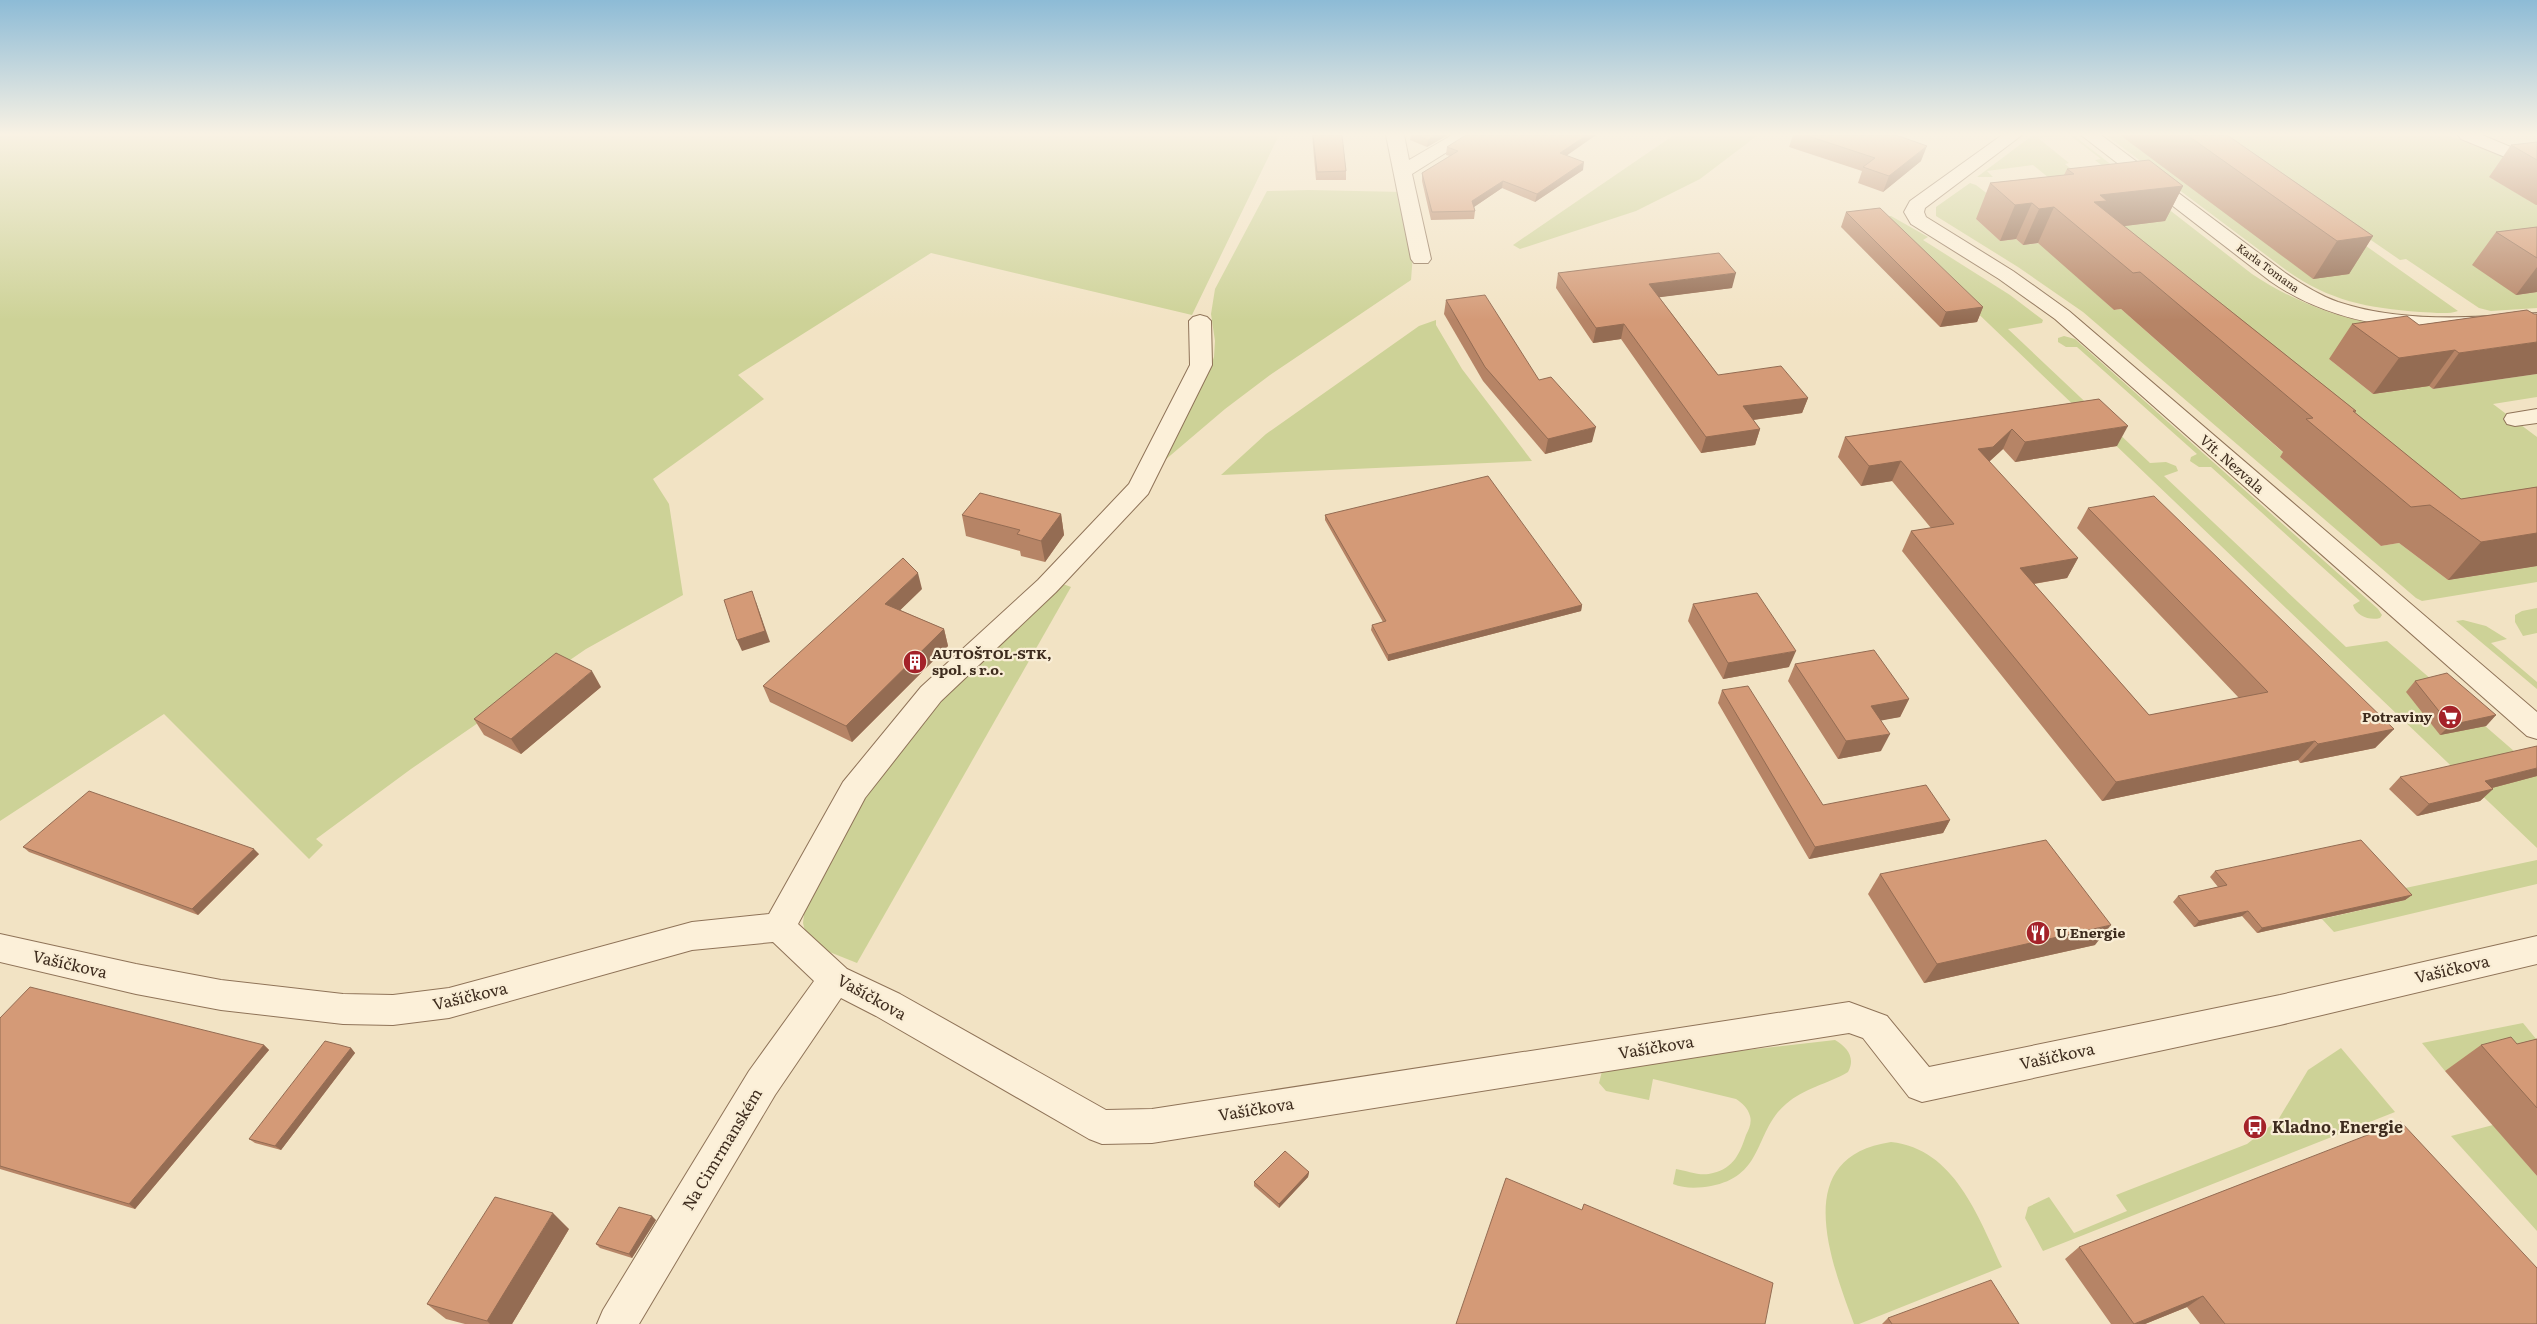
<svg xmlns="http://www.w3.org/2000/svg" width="2537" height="1324" viewBox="0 0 2537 1324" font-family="Literata,serif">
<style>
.green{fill:#cdd297;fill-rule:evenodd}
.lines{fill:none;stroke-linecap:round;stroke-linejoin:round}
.minor-casing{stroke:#8f7358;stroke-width:2}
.minor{fill:#fcf0d9;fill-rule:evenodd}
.wall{fill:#b68466}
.shaded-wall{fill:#946c53}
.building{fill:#d49a77;stroke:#946c53}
.labels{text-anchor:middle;stroke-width:4.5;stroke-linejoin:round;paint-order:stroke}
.far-street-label{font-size:11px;fill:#3e2c1e;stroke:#f9edd5}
.street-label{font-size:14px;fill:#3e2c1e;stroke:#f9edd5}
.poi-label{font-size:14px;font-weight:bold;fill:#3e2c1e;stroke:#f9edd5;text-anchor:start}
.near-street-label{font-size:16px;fill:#3e2c1e;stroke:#f9edd5}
.near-poi-label{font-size:16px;font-weight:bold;fill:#3e2c1e;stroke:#f9edd5;text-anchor:start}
</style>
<rect width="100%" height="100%" fill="#f2e3c4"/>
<g class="green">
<polygon points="0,135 1279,135 1192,315 931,253 738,375 764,399 653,479 669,504 683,595 586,649 411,769 316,839 323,845 309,859 164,714 0,821"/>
<polygon points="1674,135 1758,135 1700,179 1636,211 1520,249 1513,245"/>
<path d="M2033 135H2065L2038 138 2069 163 2065 164 2084 179 2114 175 2095 160 2101 159 2070 135H2073L2252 274C2341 333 2433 337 2537 330V345L2506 349 2500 345 2394 360 2382 351 2329 359 2373 394 2410 389 2404 383 2422 381 2433 389 2537 374V397L2493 404 2537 437V531L2526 522 2430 537 2159 305H2155L2118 273 2076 276 2114 310 2121 309 2287 456 2280 457 2381 546 2399 543 2448 580 2537 566V582L2422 601 2416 598 2083 312 2018 267 1936 216V207L1970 183 1976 185 1989 195 2060 187 2033 165 1987 171 1993 177H1977ZM2116 197 2122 202 2138 200 2164 221 2099 229 2093 224 2077 226 2089 237 2023 245 2016 239 2000 241 1976 219 2041 212 2048 217 2064 215 2052 204Z"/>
<path d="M2106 135H2126L2313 278 2349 273 2169 135H2448L2537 170 2490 177 2537 205V257L2516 295 2537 292V308L2491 311 2479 308 2406 259 2400 260 2281 178 2301 200 2458 311C2447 315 2431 312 2420 312 2368 308 2329 301 2286 270Z"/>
<polygon points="1309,190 1403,192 1413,254 1411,280 1270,375 1225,409 1158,466 1204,382 1214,357 1215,341 1211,314 1215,289 1267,191"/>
<polygon points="1891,216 1928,237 1923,240 2010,295 2043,320 2042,323 2008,329 2150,463 2166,462 2176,466 2178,471 2164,476 2346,647 2387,641 2537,771 2537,848 1877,217"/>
<polygon points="1436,320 1436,325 1462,369 1532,461 1221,475 1266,434 1419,326"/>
<path d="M2064 336 2075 339 2378 609 2382 615 2380 618C2370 621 2356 616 2353 605L2360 601 2211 467H2199L2190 461 2191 457 2197 454 2077 347H2066L2058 342V338Z"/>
<polygon points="1063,584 1071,587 857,963 822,949 807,939 803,923 805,906 854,810 942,698"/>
<polygon points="2537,608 2537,633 2523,636 2515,622 2515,615 2522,611"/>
<polygon points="2463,620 2486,626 2507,639 2491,643 2537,682 2537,689 2456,621"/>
<polygon points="2537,860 2537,884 2334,932 2322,919 2405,900 2396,890"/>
<polygon points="2523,1023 2537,1040 2475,1063 2445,1071 2422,1043"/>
<path d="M1835 1040C1847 1047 1856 1058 1848 1072 1828 1084 1804 1088 1786 1104 1754 1131 1765 1176 1711 1186 1699 1188 1685 1189 1673 1184L1676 1169C1688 1171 1701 1177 1713 1173 1734 1168 1740 1153 1746 1135 1749 1129 1752 1123 1750 1116 1748 1108 1742 1103 1736 1099L1653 1079 1649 1100 1606 1091 1599 1083 1602 1071 1615 1065Z"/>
<polygon points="2341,1048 2395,1112 2043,1251 2025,1218 2028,1207 2049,1197 2074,1233 2127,1211 2116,1195 2247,1144 2278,1120 2308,1070"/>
<polygon points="2493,1125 2537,1176 2537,1231 2451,1136"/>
<path d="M1891 1142C1955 1149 1978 1217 2002 1267L1859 1324H1854C1831 1261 1789 1157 1891 1142Z"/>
</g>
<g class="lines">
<g class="minor-casing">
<g id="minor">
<polygon points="1386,135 1404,135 1409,160 1452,135 1474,135 1412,174 1431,259 1428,263 1414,263 1411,259"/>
<polygon points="2002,135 2022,135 1925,208 1924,212 1926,217 2013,271 2069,311 2537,712 2537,739 2527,736 2055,319 1999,279 1911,224 1904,212 1910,201"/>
<path d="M2081 135H2101L2284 272C2301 284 2319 295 2338 302 2401 323 2472 318 2537 313V325C2445 333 2349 336 2270 281Z"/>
<polygon points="2458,135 2482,135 2537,158 2537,170 2461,139"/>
<polygon points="1200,315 1207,317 1211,321 1212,365 1148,494 1056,592 941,701 865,798 798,924 847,969 900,994 1106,1110 1152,1109 1849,1002 1887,1016 1929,1067 2280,995 2537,936 2537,964 2280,1025 1922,1102 1909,1097 1863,1038 1849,1033 1152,1143 1102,1144 1089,1139 876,1016 841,998 775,1095 639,1324 597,1324 603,1310 749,1071 814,981 773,942 692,950 449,1018 393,1025 343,1024 221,1010 136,994 0,962 0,934 136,964 221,980 343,994 393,995 449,988 692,922 769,914 843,782 921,687 1038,580 1129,484 1190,365 1189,321 1193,317"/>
<polygon points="2537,409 2537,423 2515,426 2507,424 2504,419 2507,414"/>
</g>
</g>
<use href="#minor" class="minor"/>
</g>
<g class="wall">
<polygon points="1312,135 1342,135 1346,171 1346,180 1316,180"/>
<polygon points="1411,135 1448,135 1427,147 1410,140"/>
<polygon points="1466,135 1596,135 1566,155 1583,170 1535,202 1502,188 1474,207 1475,211 1474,219 1431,220 1422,181 1422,173 1450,156 1446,155 1447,147"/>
<polygon points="1793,135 1896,135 1921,161 1883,192 1858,183 1862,171 1789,147"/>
<polygon points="2120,135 2227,135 2373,236 2349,274 2313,279"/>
<polygon points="2537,142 2537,205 2536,205 2489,177 2511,145"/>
<polygon points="2067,169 2183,186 2165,221 2124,226 2356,411 2355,413 2461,499 2537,487 2537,566 2448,580 2399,543 2381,546 2280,457 2283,452 2121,309 2114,310 2038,243 2023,245 2016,239 2000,241 1976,219 1990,183 2064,175"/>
<polygon points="1846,212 1983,307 1977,322 1940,327 1841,227"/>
<polygon points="2537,227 2537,292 2516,295 2472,265 2496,232"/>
<polygon points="1558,273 1732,288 1659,297 1718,375 1808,398 1802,413 1753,420 1760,429 1755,445 1701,453 1621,339 1593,343 1556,288"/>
<polygon points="1446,300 1539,380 1592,442 1545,454 1483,381 1444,314"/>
<polygon points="2527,310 2433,389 2429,386 2373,394 2329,359 2352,324 2419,325"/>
<polygon points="2099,399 2117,446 2015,462 2003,449 1989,462 2078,558 2067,578 2034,584 2149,715 2239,698 2077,528 2088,508 2394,729 2375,748 2300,763 2298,760 2102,801 1902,551 1911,531 1931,528 1892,481 1861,486 1838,457 1845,437"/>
<polygon points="1061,514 1064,535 1045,562 1021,556 1020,551 966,536 962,515"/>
<polygon points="1325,515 1582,605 1581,611 1388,661 1371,630 1372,625 1383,622 1325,520"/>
<polygon points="922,589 900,610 944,629 948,646 852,742 770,702 763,686"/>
<polygon points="1693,604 1789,667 1723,679 1688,621"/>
<polygon points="1795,664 1909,699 1900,717 1881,720 1881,751 1838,759 1788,681"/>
<polygon points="2415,681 2496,715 2486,726 2440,735 2406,692"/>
<polygon points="601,687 521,754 484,735 474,719"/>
<polygon points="1722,690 1823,805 1950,820 1943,833 1809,859 1718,703"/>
<polygon points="2537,776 2492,788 2493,789 2480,801 2417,816 2389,789 2400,777"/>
<polygon points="23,847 259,854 198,915 29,852"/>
<polygon points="2215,871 2412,895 2405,900 2257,933 2242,916 2194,927 2173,902 2178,896 2218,887 2210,877"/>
<polygon points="1880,874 2095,945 1924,983 1868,894"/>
<polygon points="0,1018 264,1045 269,1050 135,1209 0,1169"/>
<polygon points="2537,1039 2537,1176 2445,1071 2481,1045 2517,1044"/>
<polygon points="351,1048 355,1053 281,1150 255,1143 249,1139"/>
<polygon points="1309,1172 1308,1177 1279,1208 1254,1186 1254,1182"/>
<polygon points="656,1220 632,1258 600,1248 596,1244"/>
<polygon points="569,1229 512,1324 465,1324 446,1319 427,1304"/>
<polygon points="2079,1247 2537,1324 2200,1324 2187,1307 2145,1324 2111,1324 2065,1259"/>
<polygon points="1888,1318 2019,1324 1882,1324"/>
</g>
<g class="shaded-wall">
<polygon points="1436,135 1448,135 1427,147 1428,140"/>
<polygon points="1587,135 1596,135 1559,161 1560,153"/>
<polygon points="1927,146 1921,161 1883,192 1889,176"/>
<polygon points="1584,162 1583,170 1535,202 1537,194"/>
<polygon points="1503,181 1502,188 1471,209 1472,201"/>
<polygon points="2183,186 2165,221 2093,230 2094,202 2100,195"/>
<polygon points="2032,203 2016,239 2000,241 2015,205"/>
<polygon points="2054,207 2038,243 2023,245 2039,209"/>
<polygon points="2373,236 2349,274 2313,279 2337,241"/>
<polygon points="2537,267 2537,292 2516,295"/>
<polygon points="1736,273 1732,288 1646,299 1649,284"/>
<polygon points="1983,307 1977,322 1940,327 1946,312"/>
<polygon points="1624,324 1621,339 1593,343 1596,328"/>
<polygon points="2537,342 2537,374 2433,389 2459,353"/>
<polygon points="2455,350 2429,386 2373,394 2399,358"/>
<polygon points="1808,398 1802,413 1738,422 1743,406"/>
<polygon points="2128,426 2117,446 2015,462 2025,442"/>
<polygon points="1596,427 1592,442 1545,454 1548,439"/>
<polygon points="1760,429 1755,445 1701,453 1706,437"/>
<polygon points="2012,429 2003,449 1983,467 1978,449"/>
<polygon points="1901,461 1892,481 1861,486 1869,466"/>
<polygon points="1061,514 1064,535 1045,562 1041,541"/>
<polygon points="2537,533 2537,566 2448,580 2481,542"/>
<polygon points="2078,558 2067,578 2009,588 2020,568"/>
<polygon points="918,573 922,589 890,620 885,604"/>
<polygon points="756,602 770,642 742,651 737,640"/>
<polygon points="1582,605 1581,611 1388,661 1388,655"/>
<polygon points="944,629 948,646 852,742 846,726"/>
<polygon points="1796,651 1789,667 1723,679 1728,663"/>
<polygon points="592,671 601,687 521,754 511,739"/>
<polygon points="1909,699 1900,717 1863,724 1871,706"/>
<polygon points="2496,715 2486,726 2440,735 2450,725"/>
<polygon points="2394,729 2375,748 2300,763 2318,744"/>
<polygon points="1890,734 1881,751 1838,759 1846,741"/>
<polygon points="2315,741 2298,760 2102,801 2116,782"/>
<polygon points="2537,768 2537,776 2473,793 2485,781"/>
<polygon points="2493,789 2480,801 2417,816 2429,804"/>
<polygon points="1950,820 1943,833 1809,859 1815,847"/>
<polygon points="254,849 259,854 198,915 192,909"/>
<polygon points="2412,895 2405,900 2257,933 2262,928"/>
<polygon points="2248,911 2242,916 2194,927 2199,921"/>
<polygon points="2111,925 2095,945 1924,983 1937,964"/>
<polygon points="264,1045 269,1050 135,1209 129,1204"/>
<polygon points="351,1048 355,1053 281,1150 275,1146"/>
<polygon points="1309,1172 1308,1177 1279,1208 1279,1204"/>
<polygon points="553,1213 569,1229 512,1324 490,1324 487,1321"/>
<polygon points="652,1216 656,1220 632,1258 629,1254"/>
<polygon points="2203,1296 2187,1307 2145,1324 2134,1324"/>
</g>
<g class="building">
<polygon points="1313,135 1342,135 1346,171 1317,172"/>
<polygon points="1417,135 1436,135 1428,140"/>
<polygon points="1466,135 1587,135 1560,153 1584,162 1537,194 1503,181 1472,201 1475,211 1432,212 1422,173 1458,151 1447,147"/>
<polygon points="1805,135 1896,135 1927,146 1889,176 1863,167 1875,158"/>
<polygon points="2187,135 2227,135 2373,236 2337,241"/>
<polygon points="2537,142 2537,160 2511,145"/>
<polygon points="2149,160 2183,186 2100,195 2107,201 2094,202 2356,411 2353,411 2461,499 2537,487 2537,533 2481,542 2430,505 2411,507 2306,419 2313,418 2140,272 2133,273 2054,207 2039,209 2032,203 2015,205 1990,183 2074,174 2067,169"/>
<polygon points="1880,208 1983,307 1946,312 1846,212"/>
<polygon points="2537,227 2537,258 2496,232"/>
<polygon points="1719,253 1736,273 1649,284 1718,375 1781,366 1808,398 1743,406 1760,429 1706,437 1624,324 1596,328 1558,273"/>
<polygon points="1485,295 1539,380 1551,377 1596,427 1548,439 1485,367 1446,300"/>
<polygon points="2527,310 2534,314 2537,314 2537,342 2459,353 2455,350 2399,358 2352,324 2407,316 2419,325"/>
<polygon points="2099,399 2128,426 2025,442 2012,429 1993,447 1978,449 2078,558 2020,568 2149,715 2268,692 2088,508 2154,496 2394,729 2318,744 2315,741 2116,782 1911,531 1954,524 1901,461 1869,466 1845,437"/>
<polygon points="1488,476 1582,605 1388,655 1372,625 1386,621 1325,515"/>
<polygon points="980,493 1061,514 1041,541 1017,534 1020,530 962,515"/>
<polygon points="903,558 918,573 885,604 944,629 846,726 763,686"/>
<polygon points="752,591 765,631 737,640 724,600"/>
<polygon points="1757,593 1796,651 1728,663 1693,604"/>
<polygon points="1874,650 1909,699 1871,706 1890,734 1846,741 1795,664"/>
<polygon points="556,653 592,671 511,739 474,719"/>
<polygon points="2447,673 2496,715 2450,725 2415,681"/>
<polygon points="1748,686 1823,805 1926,785 1950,820 1815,847 1722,690"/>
<polygon points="2537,746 2537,768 2485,781 2493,789 2429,804 2400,777"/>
<polygon points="89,791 254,849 192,909 23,847"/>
<polygon points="2046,840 2111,925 1937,964 1880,874"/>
<polygon points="2361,840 2412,895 2262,928 2248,911 2199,921 2178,896 2227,885 2215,871"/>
<polygon points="30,987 264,1045 129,1204 0,1166 0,1018"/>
<polygon points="2511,1037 2517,1044 2537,1039 2537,1108 2481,1045"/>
<polygon points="325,1041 351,1048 275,1146 249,1139"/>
<polygon points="2401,1122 2537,1268 2537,1324 2225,1324 2203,1296 2134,1324 2079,1247"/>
<polygon points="1285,1151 1309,1172 1279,1204 1254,1182"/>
<polygon points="1506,1178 1582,1210 1584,1204 1773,1283 1765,1324 1456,1324"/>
<polygon points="495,1197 553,1213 487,1321 427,1304"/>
<polygon points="619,1207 652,1216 629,1254 596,1244"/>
<polygon points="1991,1280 2019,1324 1892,1324 1888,1318"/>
</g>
<linearGradient id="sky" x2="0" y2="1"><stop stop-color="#8dbbd6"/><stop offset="0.42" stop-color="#f9f2e4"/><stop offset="1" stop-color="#f9f2e4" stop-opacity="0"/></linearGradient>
<rect width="2537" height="320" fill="url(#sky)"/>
<defs>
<g id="building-disc" transform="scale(1.25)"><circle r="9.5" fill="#a42229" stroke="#f9edd5"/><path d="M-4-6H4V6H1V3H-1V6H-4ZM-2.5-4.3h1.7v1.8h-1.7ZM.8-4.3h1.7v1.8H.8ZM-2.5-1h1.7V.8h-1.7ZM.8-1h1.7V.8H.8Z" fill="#fff"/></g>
<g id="supermarket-disc" transform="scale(1.25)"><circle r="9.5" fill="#a42229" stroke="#f9edd5"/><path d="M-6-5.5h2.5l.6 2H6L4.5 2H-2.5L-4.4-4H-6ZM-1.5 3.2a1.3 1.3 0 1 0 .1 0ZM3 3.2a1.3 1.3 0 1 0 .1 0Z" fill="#fff"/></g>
<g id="restaurant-disc" transform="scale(1.25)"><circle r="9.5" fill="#a42229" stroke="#f9edd5"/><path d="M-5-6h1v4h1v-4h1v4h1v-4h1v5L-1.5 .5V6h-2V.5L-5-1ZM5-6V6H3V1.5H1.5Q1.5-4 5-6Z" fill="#fff"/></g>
<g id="bus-disc" transform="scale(1.25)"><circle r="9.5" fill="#a42229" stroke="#f9edd5"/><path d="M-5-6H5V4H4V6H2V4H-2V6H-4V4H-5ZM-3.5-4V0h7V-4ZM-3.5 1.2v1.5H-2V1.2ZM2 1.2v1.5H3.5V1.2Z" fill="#fff"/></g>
</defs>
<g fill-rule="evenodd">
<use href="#building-disc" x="915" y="662"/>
<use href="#supermarket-disc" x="2450" y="717"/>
<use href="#restaurant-disc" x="2038" y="933"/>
<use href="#bus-disc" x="2255" y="1127"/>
</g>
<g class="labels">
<g class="far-street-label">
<text transform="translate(2268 268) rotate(36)" y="4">Karla Tomana</text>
</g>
<g class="street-label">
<text transform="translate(2232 464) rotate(41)" y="5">Vít. Nezvala</text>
</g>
<g class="poi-label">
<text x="932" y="659">AUTOŠTOL-STK,<tspan x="932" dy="16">spol. s r.o.</tspan></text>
<text x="2432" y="722" text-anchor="end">Potraviny</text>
<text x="2056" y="938">U Energie</text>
</g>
<g class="near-street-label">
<text transform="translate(70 964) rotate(13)" y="6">Vašíčkova</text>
<text transform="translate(2452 969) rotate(-13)" y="6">Vašíčkova</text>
<text transform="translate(470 996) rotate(-13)" y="6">Vašíčkova</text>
<text transform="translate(872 997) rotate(29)" y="6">Vašíčkova</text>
<text transform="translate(1656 1047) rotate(-9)" y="6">Vašíčkova</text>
<text transform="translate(2057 1056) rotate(-12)" y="6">Vašíčkova</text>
<text transform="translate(1256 1109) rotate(-9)" y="6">Vašíčkova</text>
<text transform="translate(722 1149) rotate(-59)" y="6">Na Cimrmanském</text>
</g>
<g class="near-poi-label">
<text x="2272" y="1133">Kladno, Energie</text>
</g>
</g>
</svg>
